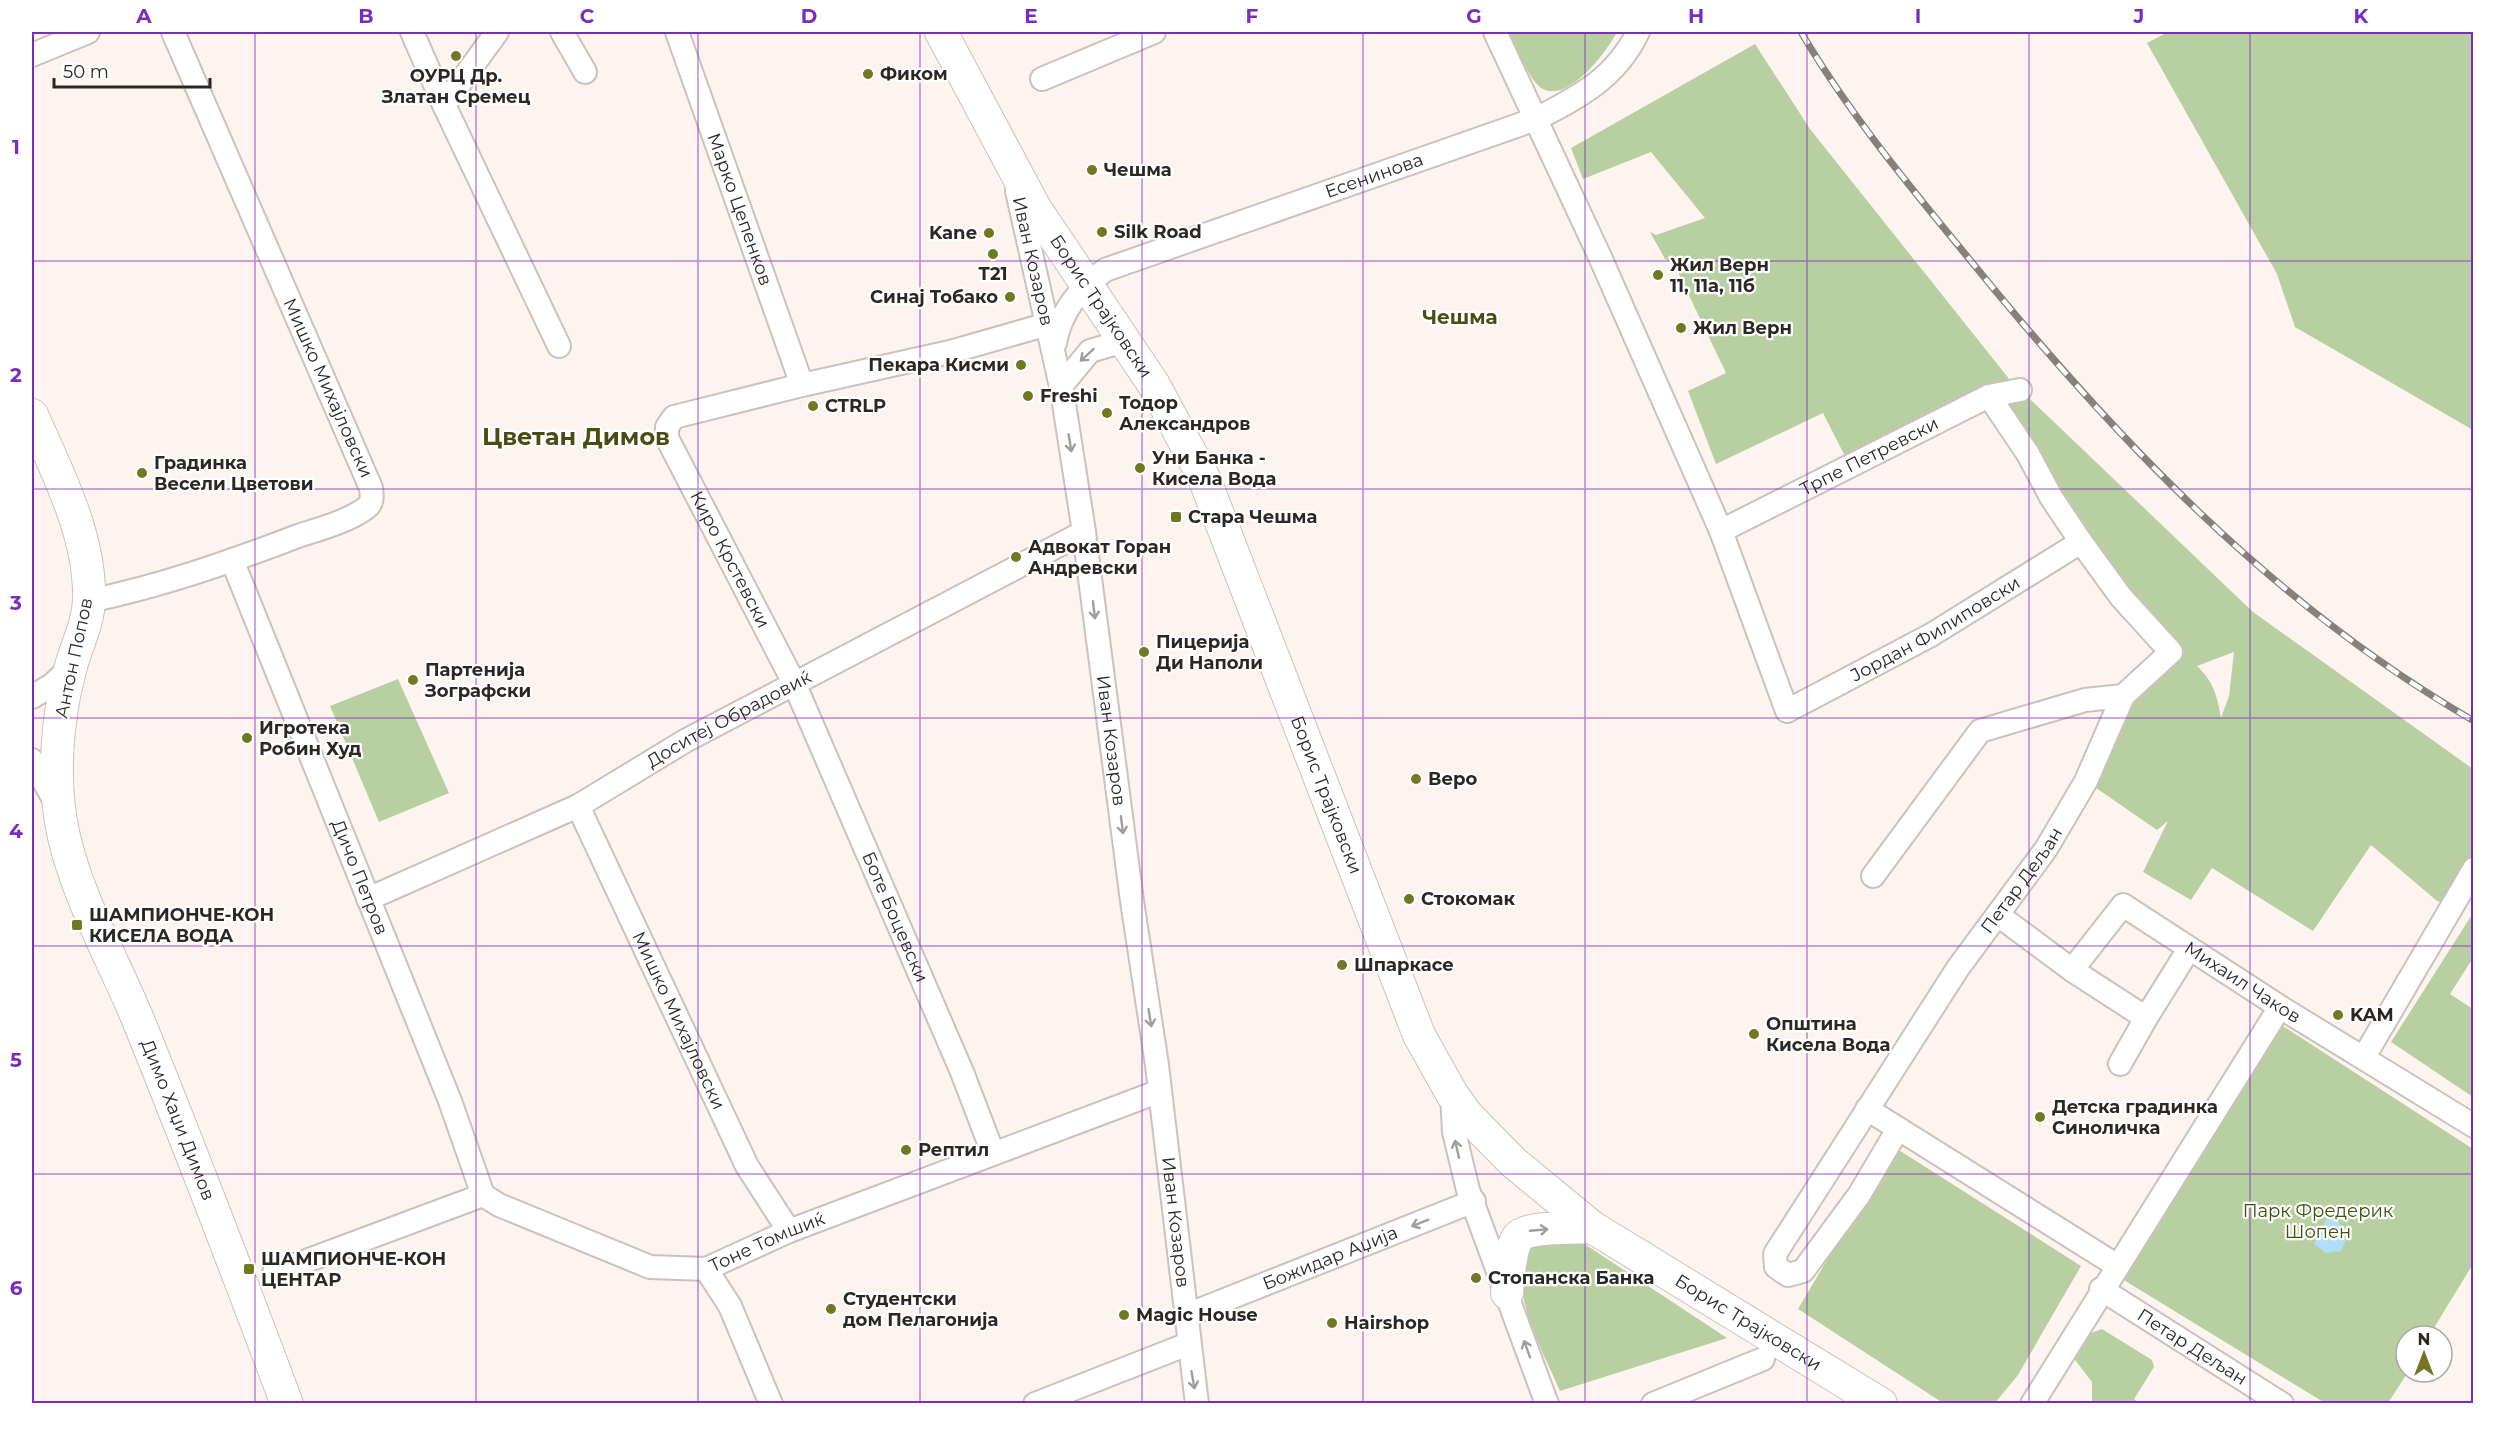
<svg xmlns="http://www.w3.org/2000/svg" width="2505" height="1435" viewBox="0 0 2505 1435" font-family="Montserrat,sans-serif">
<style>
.green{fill:#b8d0a1;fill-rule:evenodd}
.water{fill:#b0dffb}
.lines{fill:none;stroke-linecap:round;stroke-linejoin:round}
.street-casing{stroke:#cbc2bd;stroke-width:26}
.secondary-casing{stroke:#cbc2bd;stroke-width:34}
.street{stroke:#fff;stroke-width:22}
.secondary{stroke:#fff;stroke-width:32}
.rail-casing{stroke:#87817e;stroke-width:7}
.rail{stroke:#fff;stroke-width:4.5;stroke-dasharray:14;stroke-linecap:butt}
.oneway{stroke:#9f9e9d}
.grid{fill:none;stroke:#7b2cbf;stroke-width:1.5;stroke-opacity:0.55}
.poi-dot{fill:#717821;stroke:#fff;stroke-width:2}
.labels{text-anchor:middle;stroke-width:4.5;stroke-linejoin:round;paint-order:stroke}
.poi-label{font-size:18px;font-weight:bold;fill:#2a2725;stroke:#fff;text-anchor:start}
.street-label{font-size:18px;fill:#2a2725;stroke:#fff}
.park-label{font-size:18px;fill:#375504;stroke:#fff}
.neighbourhood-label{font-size:20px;font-weight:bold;fill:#494d12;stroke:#fff}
.district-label{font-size:24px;font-weight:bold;fill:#494d12;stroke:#fff}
.neatline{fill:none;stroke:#7b2cbf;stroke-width:2}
.grid-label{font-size:20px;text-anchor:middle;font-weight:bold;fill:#7b2cbf}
</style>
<rect width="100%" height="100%" fill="#fdf4ef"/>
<g class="green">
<path d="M1509 32H1617C1607 51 1568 105 1541 88 1528 79 1516 46 1509 32Z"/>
<polygon points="2168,32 2473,32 2473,430 2295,327 2277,274 2147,43"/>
<path d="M1755 44 1810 129 2010 380 2253 612 2473 769V869L2452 905 2437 901 2371 845 2313 931 2212 868 2191 900 2143 872 2168 821 2157 830 2086 781 2123 696 2170 652 1989 396 1850 466 1823 413 1716 464 1688 391 1726 373 1674 264 1665 259 1650 232 1656 235 1705 218 1651 152 1583 179 1571 148ZM2234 652 2229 696 2221 718C2217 696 2214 682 2197 666Z"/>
<polygon points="398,679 449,793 379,822 330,706"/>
<polygon points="2473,913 2473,958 2450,994 2473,1009 2473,1097 2391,1042"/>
<polygon points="2275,1021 2473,1149 2473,1264 2429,1336 2406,1336 2408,1372 2388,1403 2325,1403 2114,1274"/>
<polygon points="1894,1147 2081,1266 2018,1375 1995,1403 1943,1403 1798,1309"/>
<path d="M1571 1239 1583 1243 1727 1338 1560 1391C1544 1352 1503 1285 1531 1246Z"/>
<polygon points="2102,1329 2152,1360 2154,1367 2134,1399 2140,1403 2092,1402 2092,1382 2072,1356 2085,1335"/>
</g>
<polygon class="water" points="2331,1218 2339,1223 2346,1240 2341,1251 2326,1253 2314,1244 2326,1220"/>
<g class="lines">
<g class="street-casing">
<g id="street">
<polyline points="412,32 444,105 559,346"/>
<polyline points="562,32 585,72"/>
<path id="s1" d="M677 32 802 385 950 352 1048 324"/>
<path id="s2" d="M1495 32 1600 257 1721 531 1787 711 1931 635 2081 542"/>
<polyline points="32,55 88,32"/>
<polyline points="1042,79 1154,32"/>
<polyline points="444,105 497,32"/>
<path id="s3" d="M1017 191 1062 391 1084 532 1132 901 1157 1065 1197 1404"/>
<path id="s4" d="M1055 343C1061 310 1079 290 1105 270L1536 119C1579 97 1616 78 1638 32"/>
<path id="s5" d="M802 385 674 417 667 427V438L794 683 962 1072 993 1153"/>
<polyline points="1061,386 1090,351 1124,341"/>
<path id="s6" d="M1721 531 1989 396 2020 390"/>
<path id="s7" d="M232 560 450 1101 483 1195"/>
<path d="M89 601C161 586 230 562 298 536 319 529 347 522 366 508 373 503 372 496 371 488L173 32"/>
<polyline points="32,697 52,685 70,668"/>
<polyline points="32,760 56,803"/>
<path id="s8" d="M578 806 747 1166 789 1231"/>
<polyline points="1873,876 1980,731 2085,700 2123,696"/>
<path id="s9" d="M368 899 578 806 685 741 1084 532"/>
<polyline points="1998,915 2072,970 2146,1018 2189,949"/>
<path id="s10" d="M2072 970 2123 905 2280 1007 2474 1126"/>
<polyline points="2364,1057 2474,869"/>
<polyline points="2120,1064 2146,1018"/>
<polyline points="1452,1094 1454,1132 1468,1190 1547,1404"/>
<polyline points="1867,1109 2116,1265"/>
<path id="s11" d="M1898 1129 1859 1195 1803 1271 1788 1275 1776 1267 1775 1254 1958 968 2046 849 2086 781 2123 696 2171 652 2121 597 2081 542 2051 497 2028 454 1989 396"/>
<polyline points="706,1269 730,1306 771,1404"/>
<path id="s12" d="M274 1273 483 1195 499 1205 650 1267 706 1269 789 1231 1160 1091"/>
<path id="s13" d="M2101 1289 2282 1404"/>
<path id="s14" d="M1187 1315 1474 1201"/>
<polyline points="1035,1404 1188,1344"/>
<polyline points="1653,1404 1763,1359"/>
<polyline points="2032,1404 2280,1007"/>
</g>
</g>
<g class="secondary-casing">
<g id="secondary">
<path id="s15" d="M941 32 1035 208 1154 385 1204 478 1419 1035 1452 1094 1467 1115 1513 1162 1592 1227 1881 1404"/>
<path id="s16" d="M32 415C57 472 91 536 89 600 88 625 76 646 70 670 56 722 52 784 64 837 79 901 114 961 139 1022 190 1148 239 1276 287 1404"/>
<path d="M1507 1293C1509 1277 1509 1251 1518 1237 1526 1226 1577 1228 1592 1227"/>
</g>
</g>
<use href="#street" class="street"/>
<use href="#secondary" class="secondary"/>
<g class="rail-casing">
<path id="rail" d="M1801 32C1848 112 1907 183 1966 255 2111 434 2271 604 2474 721"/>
</g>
<use href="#rail" class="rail"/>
</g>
<defs><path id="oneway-shaft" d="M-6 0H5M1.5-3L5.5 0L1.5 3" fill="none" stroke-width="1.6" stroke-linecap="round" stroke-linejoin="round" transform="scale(1.5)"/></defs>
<g class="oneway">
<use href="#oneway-shaft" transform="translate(1087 355) rotate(138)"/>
<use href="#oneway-shaft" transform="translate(1070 443) rotate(81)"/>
<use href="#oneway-shaft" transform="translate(1094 610) rotate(83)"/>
<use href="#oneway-shaft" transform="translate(1122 825) rotate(83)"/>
<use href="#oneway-shaft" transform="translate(1150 1018) rotate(81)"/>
<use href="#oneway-shaft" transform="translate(1457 1149) rotate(-103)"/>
<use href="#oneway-shaft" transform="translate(1420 1223) rotate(158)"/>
<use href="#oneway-shaft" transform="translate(1539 1230) rotate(-5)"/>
<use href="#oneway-shaft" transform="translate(1527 1349) rotate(-110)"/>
<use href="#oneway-shaft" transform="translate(1193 1380) rotate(80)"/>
</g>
<path class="grid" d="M255 32V1404M476 32V1404M698 32V1404M920 32V1404M1142 32V1404M1363 32V1404M1585 32V1404M1807 32V1404M2029 32V1404M2250 32V1404M32 261H2474M32 489H2474M32 718H2474M32 946H2474M32 1174H2474"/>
<g class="poi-dot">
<circle cx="456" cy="56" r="6"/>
<circle cx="868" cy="74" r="6"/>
<circle cx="1092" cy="170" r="6"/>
<circle cx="1102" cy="232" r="6"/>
<circle cx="989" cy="233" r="6"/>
<circle cx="993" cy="254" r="6"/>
<circle cx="1658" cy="275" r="6"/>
<circle cx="1010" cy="297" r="6"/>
<circle cx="1681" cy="328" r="6"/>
<circle cx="1021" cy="365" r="6"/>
<circle cx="1028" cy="396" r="6"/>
<circle cx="813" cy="406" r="6"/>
<circle cx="1107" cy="413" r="6"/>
<circle cx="1140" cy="468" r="6"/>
<circle cx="142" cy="473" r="6"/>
<rect x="1170" y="511" width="12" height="12" rx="3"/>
<circle cx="1016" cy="557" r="6"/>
<circle cx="1144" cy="652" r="6"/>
<circle cx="413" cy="680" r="6"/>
<circle cx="247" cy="738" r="6"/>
<circle cx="1416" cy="779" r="6"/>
<circle cx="1409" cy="899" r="6"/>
<rect x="71" y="919" width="12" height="12" rx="3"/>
<circle cx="1342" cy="965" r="6"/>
<circle cx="2338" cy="1015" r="6"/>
<circle cx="1754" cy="1034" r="6"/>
<circle cx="2040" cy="1117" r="6"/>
<circle cx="906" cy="1150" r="6"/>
<rect x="243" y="1263" width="12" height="12" rx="3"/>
<circle cx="1476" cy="1278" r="6"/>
<circle cx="831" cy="1309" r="6"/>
<circle cx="1124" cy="1315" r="6"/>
<circle cx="1332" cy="1323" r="6"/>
</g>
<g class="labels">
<g class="poi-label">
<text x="880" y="80">Фиком</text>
<text x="456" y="82" text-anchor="middle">ОУРЦ Др.<tspan x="456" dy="21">Златан Сремец</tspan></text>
<text x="1104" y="176">Чешма</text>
<text x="1114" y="238">Silk Road</text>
<text x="977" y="239" text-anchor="end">Kane</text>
<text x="1670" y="271">Жил Верн<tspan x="1670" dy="21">11, 11а, 11б</tspan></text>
<text x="993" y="280" text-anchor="middle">T21</text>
<text x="998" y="303" text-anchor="end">Синај Тобако</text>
<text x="1693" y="334">Жил Верн</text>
<text x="1009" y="371" text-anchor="end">Пекара Кисми</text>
<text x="1040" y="402">Freshi</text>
<text x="1119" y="409">Тодор<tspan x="1119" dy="21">Александров</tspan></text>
<text x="825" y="412">CTRLP</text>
<text x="1152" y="464">Уни Банка -<tspan x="1152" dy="21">Кисела Вода</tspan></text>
<text x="154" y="469">Градинка<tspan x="154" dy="21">Весели Цветови</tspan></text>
<text x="1188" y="523">Стара Чешма</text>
<text x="1028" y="553">Адвокат Горан<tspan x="1028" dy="21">Андревски</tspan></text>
<text x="1156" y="648">Пицерија<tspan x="1156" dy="21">Ди Наполи</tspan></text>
<text x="425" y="676">Партенија<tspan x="425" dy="21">Зографски</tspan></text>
<text x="259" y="734">Игротека<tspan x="259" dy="21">Робин Худ</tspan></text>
<text x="1428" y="785">Веро</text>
<text x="1421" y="905">Стокомак</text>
<text x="89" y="921">ШАМПИОНЧЕ-КОН<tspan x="89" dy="21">КИСЕЛА ВОДА</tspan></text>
<text x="1354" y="971">Шпаркасе</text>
<text x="2350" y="1021">KAM</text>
<text x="1766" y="1030">Општина<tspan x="1766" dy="21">Кисела Вода</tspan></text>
<text x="2052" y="1113">Детска градинка<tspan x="2052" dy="21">Синоличка</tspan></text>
<text x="918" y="1156">Рептил</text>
<text x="261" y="1265">ШАМПИОНЧЕ-КОН<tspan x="261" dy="21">ЦЕНТАР</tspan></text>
<text x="1488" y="1284">Стопанска Банка</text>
<text x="843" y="1305">Студентски<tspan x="843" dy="21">дом Пелагонија</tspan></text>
<text x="1136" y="1321">Magic House</text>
<text x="1344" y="1329">Hairshop</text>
</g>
<g class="street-label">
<text dy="6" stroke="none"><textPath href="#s4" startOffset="376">Есенинова</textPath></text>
<text dy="6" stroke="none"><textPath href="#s1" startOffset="188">Марко Цепенков</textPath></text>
<text dy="6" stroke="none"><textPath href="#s3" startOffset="72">Иван Козаров</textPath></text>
<text dy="6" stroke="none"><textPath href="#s15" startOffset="318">Борис Трајковски</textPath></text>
<text transform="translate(328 388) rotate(66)" y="6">Мишко Михајловски</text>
<text dy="6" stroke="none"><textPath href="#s6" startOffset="166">Трпе Петревски</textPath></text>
<text dy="6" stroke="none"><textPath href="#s5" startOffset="292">Киро Крстевски</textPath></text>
<text dy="6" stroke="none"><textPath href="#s2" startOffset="909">Јордан Филиповски</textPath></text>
<text transform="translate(74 658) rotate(-78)" y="6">Антон Попов</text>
<text dy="6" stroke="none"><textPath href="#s9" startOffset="404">Доситеј Обрадовиќ</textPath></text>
<text dy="6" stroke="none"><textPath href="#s3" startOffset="558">Иван Козаров</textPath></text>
<text dy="6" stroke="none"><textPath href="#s15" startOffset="858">Борис Трајковски</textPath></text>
<text dy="6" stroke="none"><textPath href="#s7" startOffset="342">Дичо Петров</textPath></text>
<text dy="6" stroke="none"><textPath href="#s11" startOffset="662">Петар Дељан</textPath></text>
<text dy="6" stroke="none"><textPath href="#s5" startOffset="686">Боте Боцевски</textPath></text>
<text dy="6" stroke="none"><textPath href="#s10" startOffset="225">Михаил Чаков</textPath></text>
<text dy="6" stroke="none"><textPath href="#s8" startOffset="237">Мишко Михајловски</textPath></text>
<text dy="6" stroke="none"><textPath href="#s16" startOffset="742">Димо Хаџи Димов</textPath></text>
<text dy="6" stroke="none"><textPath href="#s3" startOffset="1044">Иван Козаров</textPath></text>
<text dy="6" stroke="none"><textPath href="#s12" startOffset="528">Тоне Томшиќ</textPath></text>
<text dy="6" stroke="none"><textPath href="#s14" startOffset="154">Божидар Аџија</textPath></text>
<text dy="6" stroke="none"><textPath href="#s15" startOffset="1560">Борис Трајковски</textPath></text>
<text dy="6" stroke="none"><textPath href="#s13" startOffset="108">Петар Дељан</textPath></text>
</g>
<g class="park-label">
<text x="2318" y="1217">Парк Фредерик<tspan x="2318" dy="21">Шопен</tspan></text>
</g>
<g class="neighbourhood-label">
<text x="1460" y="324">Чешма</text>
</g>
<g class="district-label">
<text x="576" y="445">Цветан Димов</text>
</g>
</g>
<rect width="2505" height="1435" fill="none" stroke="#ffffff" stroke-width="66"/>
<g transform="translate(2424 1354)"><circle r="28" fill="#ffffff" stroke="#aaa9a8" stroke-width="1.5"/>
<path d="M0-4.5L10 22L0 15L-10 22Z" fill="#717821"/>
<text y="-9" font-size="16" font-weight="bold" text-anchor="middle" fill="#2a2725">N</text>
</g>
<path d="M54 78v9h156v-9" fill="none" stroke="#2a2725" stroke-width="3"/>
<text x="63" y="78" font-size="18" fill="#2a2725" stroke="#ffffff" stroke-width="4.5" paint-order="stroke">50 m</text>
<rect x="33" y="33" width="2439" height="1369" class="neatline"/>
<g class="grid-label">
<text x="144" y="23">A</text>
<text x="366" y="23">B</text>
<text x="587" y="23">C</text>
<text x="809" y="23">D</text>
<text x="1031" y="23">E</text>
<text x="1252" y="23">F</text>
<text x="1474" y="23">G</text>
<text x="1696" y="23">H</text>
<text x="1918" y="23">I</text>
<text x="2139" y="23">J</text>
<text x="2361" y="23">K</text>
<text x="16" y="154">1</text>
<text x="16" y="382">2</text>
<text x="16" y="610">3</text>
<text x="16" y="838">4</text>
<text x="16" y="1067">5</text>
<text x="16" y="1295">6</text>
</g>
</svg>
